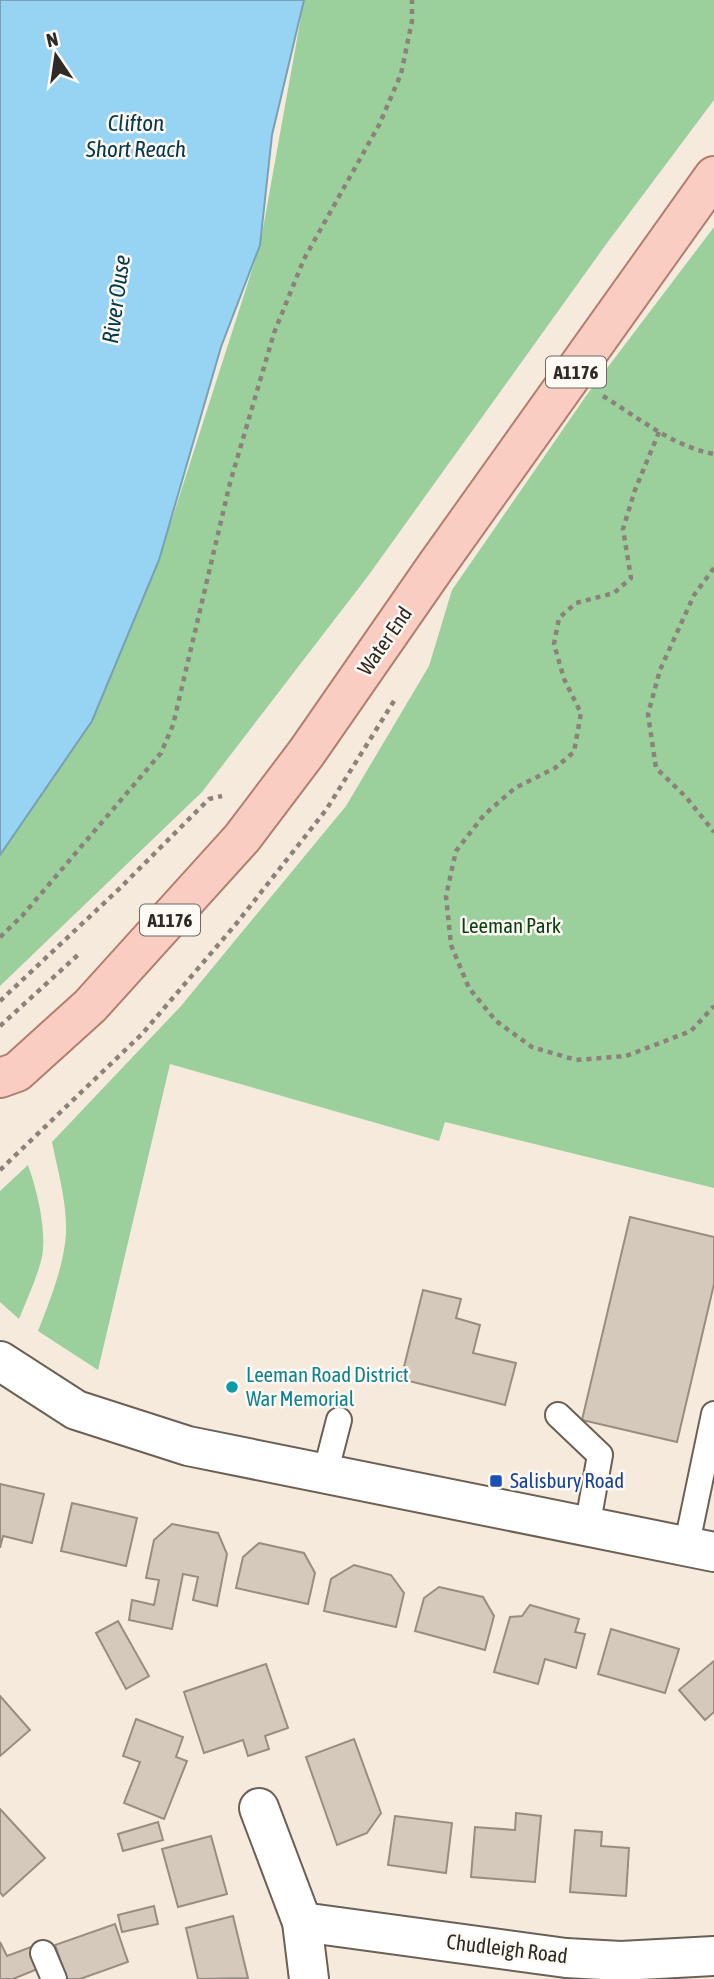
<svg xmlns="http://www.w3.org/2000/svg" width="714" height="1979" viewBox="0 0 714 1979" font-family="'Asap Condensed',sans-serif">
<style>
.green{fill:#9bcf9c}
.water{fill:#97d4f3;stroke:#78a1b5;stroke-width:2}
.building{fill:#d5c9bc;stroke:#988d81;stroke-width:2}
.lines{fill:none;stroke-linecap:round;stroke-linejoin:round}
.service-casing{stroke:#6b6055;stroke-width:28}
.minor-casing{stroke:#6b6055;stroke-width:42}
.tertiary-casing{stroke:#6b6055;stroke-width:42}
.primary-casing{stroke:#b17e70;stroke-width:42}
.path{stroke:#8b837a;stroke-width:4.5;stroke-dasharray:5 5;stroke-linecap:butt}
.service{stroke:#fff;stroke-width:24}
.minor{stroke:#fff;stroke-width:38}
.tertiary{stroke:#fff;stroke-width:38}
.primary{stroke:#facdc2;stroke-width:38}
.culture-dot{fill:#0f9aa8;stroke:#fef9f3;stroke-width:2.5}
.transit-dot{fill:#1a4fb4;stroke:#fef9f3;stroke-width:2.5}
.labels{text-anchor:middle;stroke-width:5;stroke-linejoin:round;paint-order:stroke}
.shield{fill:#fef9f3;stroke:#6d6863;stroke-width:2}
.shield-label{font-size:19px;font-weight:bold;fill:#2f2a25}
.street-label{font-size:21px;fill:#2f2a25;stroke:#fef9f3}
.park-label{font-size:21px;fill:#0a4011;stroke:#fef9f3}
.culture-label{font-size:21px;fill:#0d838f;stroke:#fef9f3;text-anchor:start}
.transit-label{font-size:21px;fill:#164399;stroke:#fef9f3;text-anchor:start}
.water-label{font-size:23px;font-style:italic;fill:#04394e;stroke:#fef9f3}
</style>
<rect width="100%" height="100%" fill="#f6eadd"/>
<g class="green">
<polygon points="304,0 714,0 714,100 607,243 368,576 202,792 0,986 0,855 92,721 172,519 260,245"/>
<path d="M714 227V1188L445 1122 439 1141 170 1064 98 1370 38 1331C50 1300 64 1266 66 1233 67 1202 58 1172 52 1142L181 1006 346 806 429 666 452 590 586 396Z"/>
<path d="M28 1165C37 1190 47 1231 42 1257 37 1278 27 1299 19 1319L0 1302V1191Z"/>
</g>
<polygon class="water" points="0,0 304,0 272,135 260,245 221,347 159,560 92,721 0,855"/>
<g class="building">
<polygon points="630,1217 714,1237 714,1284 677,1442 582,1420"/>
<polygon points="423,1290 461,1299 456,1318 480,1325 473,1353 516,1363 505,1405 401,1379"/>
<polygon points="0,1484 44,1494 32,1543 3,1536 0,1548"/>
<polygon points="72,1503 137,1518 126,1566 61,1551"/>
<polygon points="172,1524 218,1533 227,1554 217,1606 193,1600 198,1577 183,1574 172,1629 129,1620 132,1600 154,1605 159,1580 146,1578 154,1540"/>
<polygon points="259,1543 304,1553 315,1573 308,1604 236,1588 243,1557"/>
<polygon points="354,1565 391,1575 404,1593 396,1627 324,1611 331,1579"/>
<polygon points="439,1587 483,1597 494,1616 485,1650 415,1631 424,1598"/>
<polygon points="530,1605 579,1619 575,1632 585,1634 576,1668 545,1659 538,1684 494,1672 510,1617 522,1616"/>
<polygon points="118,1621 149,1676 126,1689 96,1633"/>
<polygon points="611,1629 679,1649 665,1693 598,1674"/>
<polygon points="714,1661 714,1712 705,1720 679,1690"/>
<polygon points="266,1664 288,1728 265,1736 269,1749 248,1756 243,1740 204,1753 184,1692"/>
<polygon points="0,1696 30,1730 0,1756"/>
<polygon points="136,1719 183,1737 176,1757 187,1761 164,1819 124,1803 140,1762 123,1756"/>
<polygon points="354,1739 381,1813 367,1833 337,1845 306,1757"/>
<polygon points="0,1809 45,1858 3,1896 0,1892"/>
<polygon points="516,1813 541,1816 535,1882 471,1877 475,1827 515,1830"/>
<polygon points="395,1816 452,1823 446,1873 388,1865"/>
<polygon points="158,1822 163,1840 123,1851 118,1834"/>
<polygon points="575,1830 602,1832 601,1846 629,1848 626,1896 570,1892"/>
<polygon points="211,1836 227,1894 178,1907 162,1849"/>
<polygon points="154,1906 158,1924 122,1932 118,1915"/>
<polygon points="233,1916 248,1978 198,1979 186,1928"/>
<polygon points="115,1924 128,1962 80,1979 67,1979 55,1945"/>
<polygon points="0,1942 7,1956 31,1947 40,1968 13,1979 0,1979"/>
</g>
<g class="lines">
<g class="service-casing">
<g id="service">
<polyline points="558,1415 600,1455 587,1528"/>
<polyline points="325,1474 339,1420"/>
<polyline points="686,1548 714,1414"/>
<polyline points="43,1953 54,1979"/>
</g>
</g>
<g class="minor-casing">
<g id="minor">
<polyline points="259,1808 302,1922 309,1979"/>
<polyline points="302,1922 566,1958 621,1961 714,1956"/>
</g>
</g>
<g class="tertiary-casing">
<polyline id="tertiary" points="0,1361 76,1410 188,1446 714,1552"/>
</g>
<g class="primary-casing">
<polyline id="primary" points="0,1078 17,1072 90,1006 242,838 307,752 436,566 714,176"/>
</g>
<g class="path">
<path d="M603 396C639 418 672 446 714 454"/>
<polyline points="659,432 635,490 623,529 631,578 614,593 576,603 559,618 554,644 564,679 581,713 574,752 555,768 515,788 484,815 456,851 446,896 451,945 469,988 496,1021 532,1047 576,1060 626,1056 691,1031 714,1006"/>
<polyline points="714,568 694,595 660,670 648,714 656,768 686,797 714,832"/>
<polyline points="0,937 22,916 161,753 173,725 230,483 274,333 304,259 379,125 401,74 412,21 412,0"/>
<polyline points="0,1001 118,890 209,799 222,796"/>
<polyline points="0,1026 80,953"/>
<polyline points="0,1170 142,1034 236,924 326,810 394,701"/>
</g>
<use href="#service" class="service"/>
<use href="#minor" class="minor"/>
<use href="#tertiary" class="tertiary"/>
<use href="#primary" class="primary"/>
</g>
<circle class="culture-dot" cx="232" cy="1387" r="7"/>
<rect class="transit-dot" x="489" y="1474" width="14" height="14" rx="3.5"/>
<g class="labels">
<g class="shield">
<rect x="546" y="356.5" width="60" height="31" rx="5"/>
<rect x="140" y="904.5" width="60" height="31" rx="5"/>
</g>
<g class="shield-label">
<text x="576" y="379">A1176</text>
<text x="170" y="927">A1176</text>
</g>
<g class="street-label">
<text transform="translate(385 641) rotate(-55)" y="7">Water End</text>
<text transform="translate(507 1949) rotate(7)" y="7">Chudleigh Road</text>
</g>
<g class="park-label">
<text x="511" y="933">Leeman Park</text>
</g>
<g class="culture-label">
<text x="246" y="1382">Leeman Road District<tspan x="246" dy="24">War Memorial</tspan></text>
</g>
<g class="transit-label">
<text x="510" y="1488">Salisbury Road</text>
</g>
<g class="water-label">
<text x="136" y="131">Clifton<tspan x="136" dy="26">Short Reach</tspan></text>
<text transform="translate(116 299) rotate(-82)" y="8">River Ouse</text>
</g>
</g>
<g transform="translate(56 56) rotate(347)" stroke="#fef9f3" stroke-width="5" paint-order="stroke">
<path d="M0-5L12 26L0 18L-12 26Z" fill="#2f2a25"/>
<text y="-10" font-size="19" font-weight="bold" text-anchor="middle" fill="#2f2a25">N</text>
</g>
</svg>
